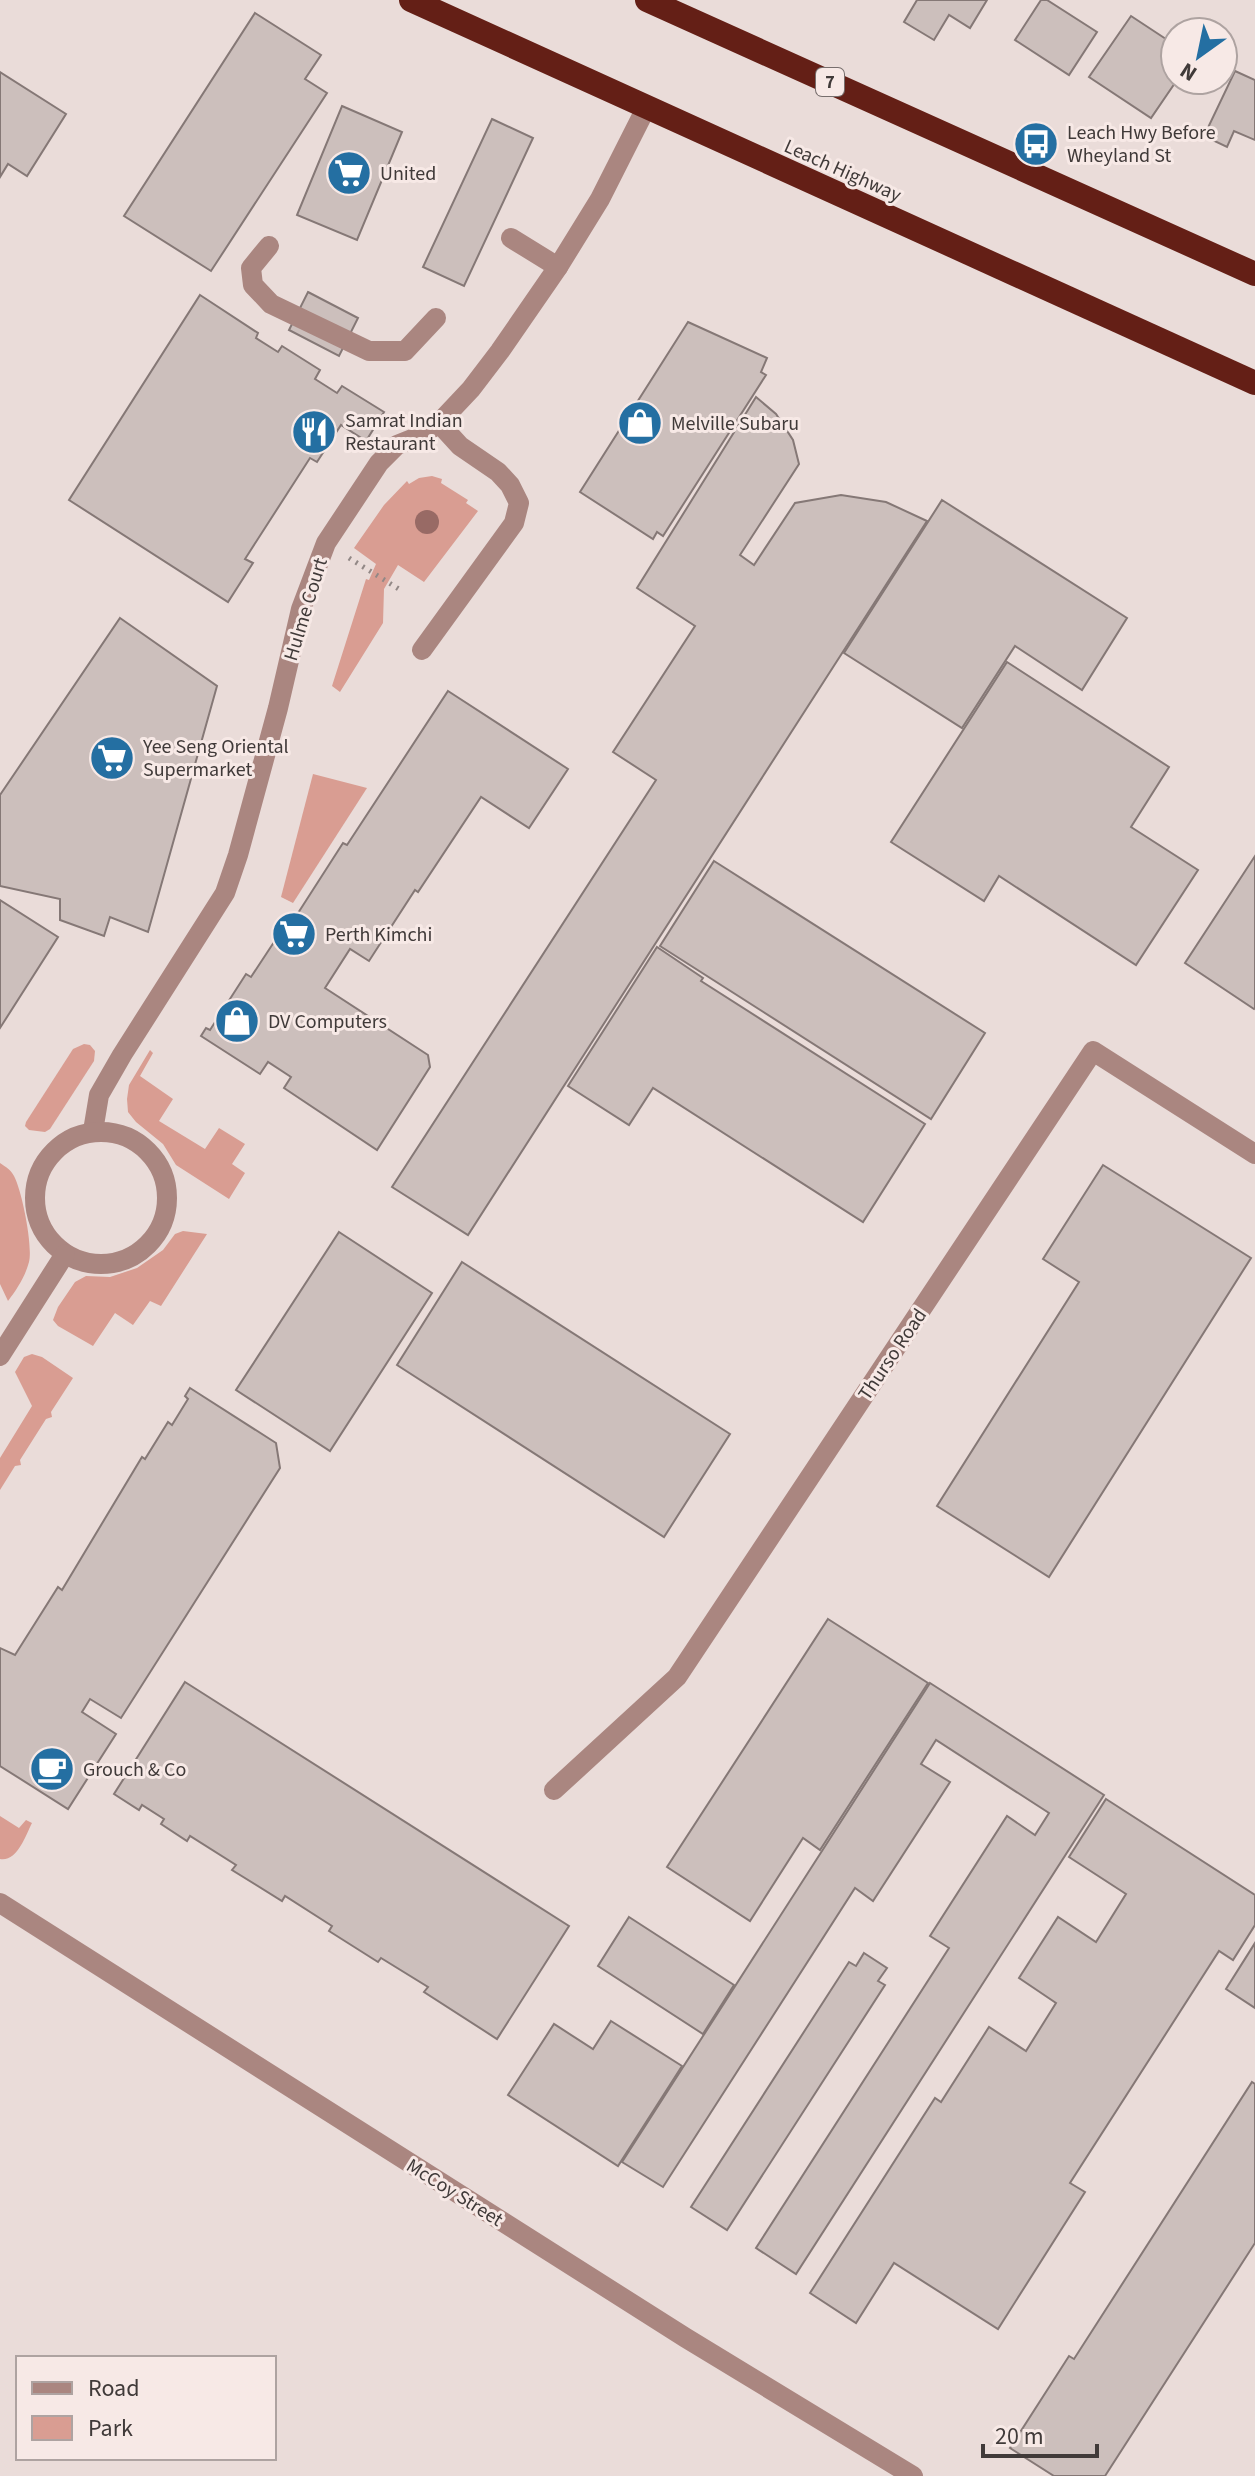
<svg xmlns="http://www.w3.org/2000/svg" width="1255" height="2476" viewBox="0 0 1255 2476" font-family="'Source Sans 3',sans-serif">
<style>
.green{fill:#d99d92}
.building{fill:#ccbfbc;stroke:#857876;stroke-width:2}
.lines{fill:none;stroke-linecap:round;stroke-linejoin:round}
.path{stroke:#928886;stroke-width:5;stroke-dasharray:2 6;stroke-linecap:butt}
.minor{stroke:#aa8680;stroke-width:20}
.highway{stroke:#641f16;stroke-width:24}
.tree{fill:#986a65}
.labels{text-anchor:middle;stroke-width:6;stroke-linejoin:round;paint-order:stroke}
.shield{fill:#f7e9e6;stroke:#776e6d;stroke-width:2}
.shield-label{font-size:18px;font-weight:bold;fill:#403a39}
.poi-label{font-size:20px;fill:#403a39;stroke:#f7e9e6;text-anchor:start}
.street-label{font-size:20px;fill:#403a39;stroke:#f7e9e6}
</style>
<rect width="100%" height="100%" fill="#eadcd9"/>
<g class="green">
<polygon points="432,476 442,479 441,483 468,500 466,503 478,511 424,582 398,565 384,589 383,623 340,692 332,686 366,579 369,580 376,564 354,548 384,505 407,481 409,484 419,478"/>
<polygon points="313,774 367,788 293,903 281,897"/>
<polygon points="84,1044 90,1045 95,1051 94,1061 50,1129 45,1132 29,1130 25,1126 26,1122 73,1049"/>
<polygon points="150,1050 153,1053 140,1076 173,1099 159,1121 205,1149 219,1128 245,1144 232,1164 245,1173 229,1199 176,1165 163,1144 136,1122 128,1112 127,1099 129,1085"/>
<path d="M0 1163C6 1167 11 1170 14 1176 22 1191 33 1246 29 1262 25 1277 17 1289 8 1301L0 1284Z"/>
<polygon points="183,1231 207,1234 161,1306 150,1301 133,1325 115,1313 93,1346 58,1326 53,1320 58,1307 75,1282 86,1276 110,1277 137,1268 163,1250 175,1234"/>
<polygon points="32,1354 42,1357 73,1378 51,1412 52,1417 46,1419 20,1460 21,1465 15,1466 0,1490 0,1458 32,1406 15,1372 24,1357"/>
<path d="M0 1816 19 1828 26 1820 32 1823C25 1837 17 1862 0 1859Z"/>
</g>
<g class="building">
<polygon points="917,0 987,0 970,28 949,15 934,40 904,22"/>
<polygon points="1041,0 1047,0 1097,32 1069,75 1015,40"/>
<polygon points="255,13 321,55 305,79 327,93 211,271 124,216"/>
<polygon points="1131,16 1175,45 1177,80 1151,118 1089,77"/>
<polygon points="1235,71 1255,80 1255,140 1234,131 1227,147 1204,136"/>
<polygon points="0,72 66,114 27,176 8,164 0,177"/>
<polygon points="342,106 402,132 357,240 297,215"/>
<polygon points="492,119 533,138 464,286 423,267"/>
<polygon points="308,292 358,318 339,356 289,330"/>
<polygon points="200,295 258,333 256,338 278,352 282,346 320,370 315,379 337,393 342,386 384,412 366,441 341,425 317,462 310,458 245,559 253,563 228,602 69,500"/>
<polygon points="688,322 767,358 761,372 766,375 663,536 657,532 653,539 580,492"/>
<polygon points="756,397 776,414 793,440 799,464 740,555 754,565 795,503 841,495 886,502 927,521 468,1235 392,1187 656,780 613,752 695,626 637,588"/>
<polygon points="942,500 1127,618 1082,690 1015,646 962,728 844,653"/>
<polygon points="120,618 217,686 148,932 110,917 104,936 60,920 60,899 0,886 0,795"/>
<polygon points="1007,662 1169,767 1131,827 1198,870 1136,965 999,876 984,901 891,842"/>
<polygon points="448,691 568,769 529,828 481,797 418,892 415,890 369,961 350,949 325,988 428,1055 430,1067 377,1150 284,1088 291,1077 268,1062 260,1074 201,1036 206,1028 210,1030 246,974 251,977 278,936 282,938 343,843 347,845"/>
<polygon points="1255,856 1255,1008 1254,1009 1185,963"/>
<polygon points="714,861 985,1033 931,1119 660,946"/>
<polygon points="0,900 58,937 0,1028"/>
<polygon points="657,947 703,978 701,981 925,1124 863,1222 653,1088 629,1125 568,1086"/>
<polygon points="1103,1165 1251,1258 1049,1577 937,1506 1079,1282 1043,1259"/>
<polygon points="339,1232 432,1293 330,1451 236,1390"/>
<polygon points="462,1262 730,1434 664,1537 397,1365"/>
<polygon points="190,1388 276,1443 280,1468 121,1718 90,1699 82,1712 116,1734 68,1809 0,1766 0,1648 15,1655 58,1587 62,1590 142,1457 145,1459 168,1422 172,1425 188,1399 185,1396"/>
<polygon points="828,1619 928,1683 820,1850 803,1838 750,1921 667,1867"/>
<polygon points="185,1682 569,1926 497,2039 424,1992 428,1987 381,1958 378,1962 329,1931 332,1926 285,1896 282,1901 232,1870 236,1865 190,1836 187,1841 161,1824 164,1819 142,1805 139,1810 114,1794"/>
<polygon points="930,1683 1104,1795 796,2274 756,2248 949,1948 930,1936 1007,1816 1035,1835 1049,1813 936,1740 921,1764 950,1782 873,1901 855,1888 663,2187 622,2162"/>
<polygon points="1106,1799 1255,1895 1255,1925 1233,1960 1219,1951 1070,2183 1085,2192 998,2329 894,2263 856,2323 810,2293 935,2098 941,2102 989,2027 1026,2051 1056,2003 1019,1978 1058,1917 1096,1942 1126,1894 1069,1857"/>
<polygon points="629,1917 734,1985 703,2034 598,1966"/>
<polygon points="1255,1943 1255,2008 1226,1989"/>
<polygon points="864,1953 887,1968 878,1981 885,1985 727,2230 691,2207 849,1962 856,1966"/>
<polygon points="611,2021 682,2066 618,2166 508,2095 554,2024 593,2049"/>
<polygon points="1252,2082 1255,2084 1255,2243 1105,2476 1054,2476 1010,2448 1069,2356 1074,2359"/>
</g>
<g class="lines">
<polyline class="path" points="349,558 402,591"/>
<g class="minor">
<polyline points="511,238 558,267"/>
<polyline points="269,246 251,268 253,285 271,304 369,351 405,351 436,318"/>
<polyline points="422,650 514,523 519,503 510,485 498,472 460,446 439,423"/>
<polyline points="93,1131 99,1095 122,1055 225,893 238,855 278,708 301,609 326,543 379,463 397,445 422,435 439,423 471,389 500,351 558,267 600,199 646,108"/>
<circle cx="101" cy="1198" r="66"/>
<polyline points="0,1356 65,1254"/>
<polyline points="554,1790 677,1677 1093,1051 1255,1154"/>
<polyline points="0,1903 686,2338 913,2476"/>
</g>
<g class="highway">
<polyline points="411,0 1255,383"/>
<polyline points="647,0 1255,274"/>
</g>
</g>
<circle class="tree" cx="427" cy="522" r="12"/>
<defs>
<g id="bus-disc" transform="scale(2.3)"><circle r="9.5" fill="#246fa2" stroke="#f7e9e6"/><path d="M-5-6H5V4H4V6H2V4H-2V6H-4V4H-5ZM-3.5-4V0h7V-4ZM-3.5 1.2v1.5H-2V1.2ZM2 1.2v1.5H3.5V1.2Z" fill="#fff"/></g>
<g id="supermarket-disc" transform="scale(2.3)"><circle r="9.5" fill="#246fa2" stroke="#f7e9e6"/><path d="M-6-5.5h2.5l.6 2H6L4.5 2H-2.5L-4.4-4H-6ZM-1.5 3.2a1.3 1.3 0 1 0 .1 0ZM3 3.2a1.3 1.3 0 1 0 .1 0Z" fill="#fff"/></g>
<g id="shop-disc" transform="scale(2.3)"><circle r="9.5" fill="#246fa2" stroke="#f7e9e6"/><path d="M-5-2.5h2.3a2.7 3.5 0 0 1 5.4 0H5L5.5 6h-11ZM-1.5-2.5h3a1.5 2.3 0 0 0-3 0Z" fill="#fff"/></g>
<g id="restaurant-disc" transform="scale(2.3)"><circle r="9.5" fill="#246fa2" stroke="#f7e9e6"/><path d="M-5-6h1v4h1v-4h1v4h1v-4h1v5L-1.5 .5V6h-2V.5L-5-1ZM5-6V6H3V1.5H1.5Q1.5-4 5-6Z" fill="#fff"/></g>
<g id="cafe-disc" transform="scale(2.3)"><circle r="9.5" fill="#246fa2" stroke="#f7e9e6"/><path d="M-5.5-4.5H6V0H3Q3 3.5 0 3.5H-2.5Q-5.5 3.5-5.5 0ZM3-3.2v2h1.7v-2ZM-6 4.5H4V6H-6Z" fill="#fff"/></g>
</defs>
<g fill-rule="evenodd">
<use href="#bus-disc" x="1036" y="144"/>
<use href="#supermarket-disc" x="349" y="173"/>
<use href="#shop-disc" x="640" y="423"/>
<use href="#restaurant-disc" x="314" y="432"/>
<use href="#supermarket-disc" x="112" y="758"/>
<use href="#supermarket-disc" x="294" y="934"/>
<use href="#shop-disc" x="237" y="1021"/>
<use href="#cafe-disc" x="52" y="1769"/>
</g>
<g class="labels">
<rect class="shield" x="816" y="68" width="28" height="28" rx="6"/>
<g class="shield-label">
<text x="830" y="88">7</text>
</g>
<g class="poi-label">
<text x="1067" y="139">Leach Hwy Before<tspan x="1067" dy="23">Wheyland St</tspan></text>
<text x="380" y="180">United</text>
<text x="345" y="427">Samrat Indian<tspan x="345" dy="23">Restaurant</tspan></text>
<text x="671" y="430">Melville Subaru</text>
<text x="143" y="753">Yee Seng Oriental<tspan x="143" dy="23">Supermarket</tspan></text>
<text x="325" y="941">Perth Kimchi</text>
<text x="268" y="1028">DV Computers</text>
<text x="83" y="1776">Grouch &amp; Co</text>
</g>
<g class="street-label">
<text transform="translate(843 170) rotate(24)" y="7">Leach Highway</text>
<text transform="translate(305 609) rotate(-73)" y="7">Hulme Court</text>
<text transform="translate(892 1354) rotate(-56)" y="7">Thurso Road</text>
<text transform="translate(455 2192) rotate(32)" y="7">McCoy Street</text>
</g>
</g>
<rect x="16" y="2356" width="260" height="104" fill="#f7e9e6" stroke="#aea3a1" stroke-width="2"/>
<rect x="32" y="2382" width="40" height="12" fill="#aa8680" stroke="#aea3a1" stroke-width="2"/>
<text x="88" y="2396" font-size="24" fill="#403a39">Road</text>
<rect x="32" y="2416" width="40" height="24" fill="#d99d92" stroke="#aea3a1" stroke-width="2"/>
<text x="88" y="2436" font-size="24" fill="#403a39">Park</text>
<g transform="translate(1199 56) rotate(213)"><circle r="38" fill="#f7e9e6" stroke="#aea3a1" stroke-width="2"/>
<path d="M0-6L14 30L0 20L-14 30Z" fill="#246fa2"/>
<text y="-12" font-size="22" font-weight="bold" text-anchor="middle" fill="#403a39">N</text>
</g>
<path d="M983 2444v12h114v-12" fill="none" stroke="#403a39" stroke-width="4"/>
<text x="995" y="2444" font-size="24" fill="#403a39" stroke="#f7e9e6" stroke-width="6" paint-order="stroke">20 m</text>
</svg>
